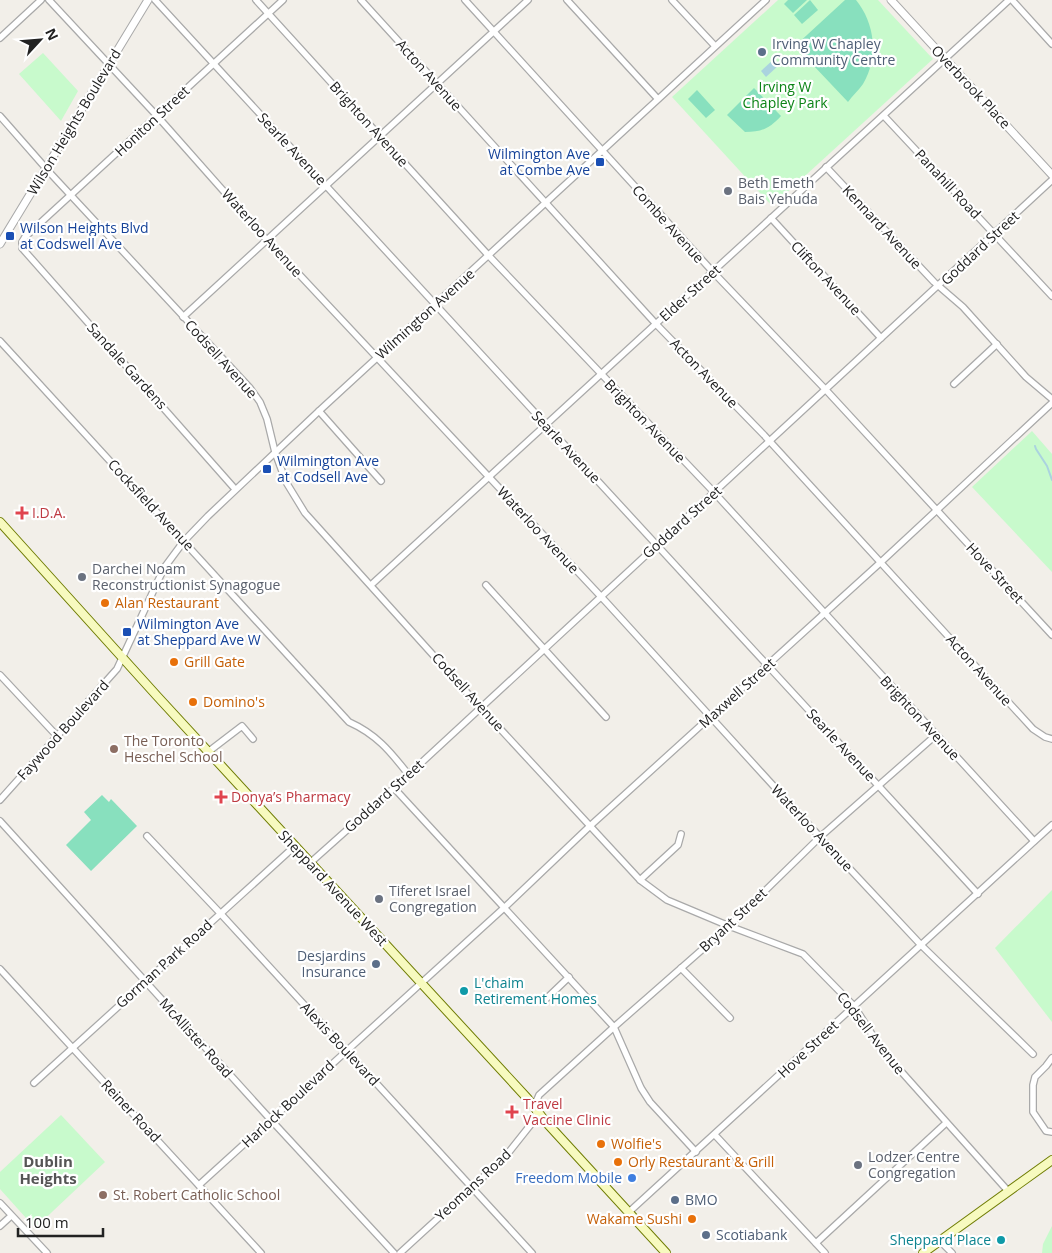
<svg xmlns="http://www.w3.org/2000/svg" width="1052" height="1253" viewBox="0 0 1052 1253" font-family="'Open Sans',sans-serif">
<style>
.park{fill:#c8facc}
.pitch{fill:#88e0be}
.water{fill:#aad3df}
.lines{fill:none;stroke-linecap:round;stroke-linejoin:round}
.stream{stroke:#aad3df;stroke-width:2}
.minor-casing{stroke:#a9a9a9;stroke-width:8}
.tertiary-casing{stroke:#a9a9a9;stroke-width:9}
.secondary-casing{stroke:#707d05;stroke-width:10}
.minor{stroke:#fff;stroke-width:5.5}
.tertiary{stroke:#fff;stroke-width:7}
.secondary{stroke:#f7fabf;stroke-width:8}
.service-dot{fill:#5c6f8a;stroke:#fff;stroke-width:2}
.transit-dot{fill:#1a4fb4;stroke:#fff;stroke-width:2}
.worship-dot{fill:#6b7280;stroke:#fff;stroke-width:2}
.health-dot{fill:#e0444e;stroke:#fff;stroke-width:2}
.food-dot{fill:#e8710a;stroke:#fff;stroke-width:2}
.education-dot{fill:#8d6e63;stroke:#fff;stroke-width:2}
.culture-dot{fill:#0f9aa8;stroke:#fff;stroke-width:2}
.shop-dot{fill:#3f7fe0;stroke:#fff;stroke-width:2}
.labels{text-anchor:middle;stroke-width:4.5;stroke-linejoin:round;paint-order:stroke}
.service-label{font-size:14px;fill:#4e5e75;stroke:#fff;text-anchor:start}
.street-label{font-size:14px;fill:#222;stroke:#fff}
.park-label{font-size:14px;fill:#0c8416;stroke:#fff}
.transit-label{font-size:14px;fill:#164399;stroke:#fff;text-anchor:start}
.worship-label{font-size:14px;fill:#5b616d;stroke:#fff;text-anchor:start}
.health-label{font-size:14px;fill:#be3a42;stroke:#fff;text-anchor:start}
.food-label{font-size:14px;fill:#c56008;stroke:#fff;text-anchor:start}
.education-label{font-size:14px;fill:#785e54;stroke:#fff;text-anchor:start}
.culture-label{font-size:14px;fill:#0d838f;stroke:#fff;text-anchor:start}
.shop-label{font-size:14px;fill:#366cbe;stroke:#fff;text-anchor:end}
.neighbourhood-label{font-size:15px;font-weight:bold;fill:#555;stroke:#fff}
</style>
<rect width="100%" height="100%" fill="#f2efe9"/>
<g class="park">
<polygon points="778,0 878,0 933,59 772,206 672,97"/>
<polygon points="43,53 78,91 61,121 19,74"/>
<polygon points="1032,431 1052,454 1052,572 972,487"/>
<polygon points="1052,890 1052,1022 995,948"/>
<polygon points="61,1115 105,1162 35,1228 0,1189 0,1172"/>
<polygon points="1052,1226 1052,1253 1042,1253 1043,1244"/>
</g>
<g class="pitch">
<polygon points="788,0 807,0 793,13 784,4"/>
<polygon points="810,0 818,10 802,24 794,15"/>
<path d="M845 0H856C875 23 879 58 863 84 859 90 852 96 848 102L795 46Z"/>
<path d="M754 88 781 116C769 129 761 132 745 132L727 115Z"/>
<polygon points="697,90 715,110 706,118 688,99"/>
<polygon points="102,795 109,802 111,799 137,826 91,871 66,845 91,820 84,812"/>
</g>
<polygon class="water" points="774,59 779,65 766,77 761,71"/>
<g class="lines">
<polyline class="stream" points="1035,446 1036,449 1047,466 1052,480"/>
<g class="minor-casing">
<g id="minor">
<polyline points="49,0 158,117 266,239 607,603 820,837 921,945 1033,1054"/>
<polyline points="155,0 978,894"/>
<polyline points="256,0 489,256 710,488 1034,841"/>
<polyline points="361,0 656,324 764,435 1033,729 1045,737 1052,739"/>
<polyline points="465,0 713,272 826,390 1052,635"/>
<polyline points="567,0 657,98"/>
<polyline points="672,0 715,46"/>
<polyline points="1012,0 1052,44"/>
<polyline points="0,38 41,0"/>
<polyline points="0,116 51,174 250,388 260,402 267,419 275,452 286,482 305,513 480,707 640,880 667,900 729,926 803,954 854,1006 882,1050 1008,1191"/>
<polyline points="884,116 1052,296"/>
<polyline points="826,167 934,282 963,307 1026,377 1052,399"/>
<polyline points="771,218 881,338"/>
<polyline points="183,317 528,0"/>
<path d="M0 341 349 722C376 734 390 751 408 774"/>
<polyline points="954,384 997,344"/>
<polyline points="319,411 381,481"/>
<polyline points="235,489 22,248 22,242 25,237 283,0"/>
<polyline points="371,585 1009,0"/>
<polyline points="486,585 606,717"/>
<polyline points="0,675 57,736"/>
<polyline points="208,752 242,726 253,739"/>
<polyline points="394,788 614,1027 641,1088 650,1102 696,1152"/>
<polyline points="0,800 117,669 164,568 184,541 208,516 319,411 766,0"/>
<polyline points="0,821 271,1120 394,1253"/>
<polyline points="147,836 220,913 532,1253"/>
<polyline points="310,863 394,788 1052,180"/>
<polyline points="640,880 678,845 681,834"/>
<polyline points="681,968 730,1018"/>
<polyline points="0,969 261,1253"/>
<polyline points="546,999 569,977"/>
<polyline points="1052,1058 1046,1066 1035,1077 1033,1085 1033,1112 1046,1131 1052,1132"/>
<polyline points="34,1083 295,846"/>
<polyline points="715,1135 825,1253"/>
<polyline points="199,1185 505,907 590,826 881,562 1052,403"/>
<polyline points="0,1203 47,1253"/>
<polyline points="629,1212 1052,825"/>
<polyline points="0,1226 11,1216"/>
<polyline points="939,1240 952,1253"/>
<polyline points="816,1243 946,1123"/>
<polyline points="400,1253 505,1157 532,1123 536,1115 536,1102 539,1095 614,1027 729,926 820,837 936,735"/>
</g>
</g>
<g class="tertiary-casing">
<g id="tertiary">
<polyline points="891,0 1052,175"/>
<polyline points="0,244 148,0"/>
</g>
</g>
<g class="secondary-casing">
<g id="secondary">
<polyline points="0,522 157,696 528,1099 545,1121 666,1253"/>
<polyline points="923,1253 1052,1160"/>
</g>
</g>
<use href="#minor" class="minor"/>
<use href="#tertiary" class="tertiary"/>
<use href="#secondary" class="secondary"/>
</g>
<g class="service-dot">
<circle cx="762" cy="52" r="5"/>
<circle cx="376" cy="964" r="5"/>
<circle cx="675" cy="1200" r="5"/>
<circle cx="706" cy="1235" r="5"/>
</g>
<g class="transit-dot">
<rect x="595" y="157" width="10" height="10" rx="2.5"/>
<rect x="5" y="231" width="10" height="10" rx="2.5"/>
<rect x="262" y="464" width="10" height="10" rx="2.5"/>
<rect x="122" y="627" width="10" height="10" rx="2.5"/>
</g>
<g class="worship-dot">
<circle cx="728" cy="191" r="5"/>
<circle cx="82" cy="577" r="5"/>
<circle cx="379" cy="899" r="5"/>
<circle cx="858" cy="1165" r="5"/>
</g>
<g class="health-dot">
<path d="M19.5 505.5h5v5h5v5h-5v5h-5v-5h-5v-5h5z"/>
<path d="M218.5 789.5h5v5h5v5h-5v5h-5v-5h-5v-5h5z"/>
<path d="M509.5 1104.5h5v5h5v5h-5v5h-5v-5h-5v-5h5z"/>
</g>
<g class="food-dot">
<circle cx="105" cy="603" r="5"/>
<circle cx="174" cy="662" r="5"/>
<circle cx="193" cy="702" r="5"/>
<circle cx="601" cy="1144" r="5"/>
<circle cx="618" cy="1162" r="5"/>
<circle cx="692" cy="1219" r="5"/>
</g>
<g class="education-dot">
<circle cx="114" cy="749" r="5"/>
<circle cx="103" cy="1195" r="5"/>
</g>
<g class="culture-dot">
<circle cx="464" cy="991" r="5"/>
<circle cx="1001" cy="1240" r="5"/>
</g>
<circle class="shop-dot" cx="632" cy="1178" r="5"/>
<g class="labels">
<g class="service-label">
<text x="772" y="49">Irving W Chapley<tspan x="772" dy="16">Community Centre</tspan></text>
<text x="366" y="961" text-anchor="end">Desjardins<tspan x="366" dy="16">Insurance</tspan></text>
<text x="685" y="1205">BMO</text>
<text x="716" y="1240">Scotiabank</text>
</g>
<g class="street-label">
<text transform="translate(429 75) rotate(48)" y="5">Acton Avenue</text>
<text transform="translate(971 87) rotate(47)" y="5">Overbrook Place</text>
<text transform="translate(152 121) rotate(-43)" y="5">Honiton Street</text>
<text transform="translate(74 122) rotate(-59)" y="5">Wilson Heights Boulevard</text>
<text transform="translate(369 124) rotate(48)" y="5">Brighton Avenue</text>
<text transform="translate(292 149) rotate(47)" y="5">Searle Avenue</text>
<text transform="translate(948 184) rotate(47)" y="5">Panahill Road</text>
<text transform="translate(668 224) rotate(48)" y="5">Combe Avenue</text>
<text transform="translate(882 227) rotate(47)" y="5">Kennard Avenue</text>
<text transform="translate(262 233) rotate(48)" y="5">Waterloo Avenue</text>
<text transform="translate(980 248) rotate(-43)" y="5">Goddard Street</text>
<text transform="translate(826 278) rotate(47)" y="5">Clifton Avenue</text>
<text transform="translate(690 293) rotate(-42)" y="5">Elder Street</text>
<text transform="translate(425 314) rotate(-42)" y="5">Wilmington Avenue</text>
<text transform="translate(221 359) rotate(48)" y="5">Codsell Avenue</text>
<text transform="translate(127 366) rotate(48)" y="5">Sandale Gardens</text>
<text transform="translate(704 373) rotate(46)" y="5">Acton Avenue</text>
<text transform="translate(645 421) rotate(46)" y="5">Brighton Avenue</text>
<text transform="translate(566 447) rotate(47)" y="5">Searle Avenue</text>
<text transform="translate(151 505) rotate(47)" y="5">Cocksfield Avenue</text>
<text transform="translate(682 522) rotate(-42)" y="5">Goddard Street</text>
<text transform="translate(538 530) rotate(47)" y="5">Waterloo Avenue</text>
<text transform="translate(995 573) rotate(47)" y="5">Hove Street</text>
<text transform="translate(979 670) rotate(48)" y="5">Acton Avenue</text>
<text transform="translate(468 692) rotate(48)" y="5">Codsell Avenue</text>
<text transform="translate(737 693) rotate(-42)" y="5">Maxwell Street</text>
<text transform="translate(920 718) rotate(47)" y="5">Brighton Avenue</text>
<text transform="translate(63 730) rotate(-48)" y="5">Faywood Boulevard</text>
<text transform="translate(841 745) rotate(47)" y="5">Searle Avenue</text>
<text transform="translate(384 796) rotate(-42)" y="5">Goddard Street</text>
<text transform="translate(812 828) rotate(47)" y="5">Waterloo Avenue</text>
<text transform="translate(333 888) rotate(47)" y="5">Sheppard Avenue West</text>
<text transform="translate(733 920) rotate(-43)" y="5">Bryant Street</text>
<text transform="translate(164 964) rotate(-42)" y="5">Gorman Park Road</text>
<text transform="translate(871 1033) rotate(52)" y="5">Codsell Avenue</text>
<text transform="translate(196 1038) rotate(48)" y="5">McAllister Road</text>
<text transform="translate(340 1044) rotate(47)" y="5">Alexis Boulevard</text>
<text transform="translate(808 1049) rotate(-43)" y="5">Hove Street</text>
<text transform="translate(288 1104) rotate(-43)" y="5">Harlock Boulevard</text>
<text transform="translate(131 1111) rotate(47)" y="5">Reiner Road</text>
<text transform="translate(473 1185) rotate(-43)" y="5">Yeomans Road</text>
</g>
<g class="park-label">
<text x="785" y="92">Irving W<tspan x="785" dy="16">Chapley Park</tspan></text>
</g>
<g class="transit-label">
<text x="590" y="159" text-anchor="end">Wilmington Ave<tspan x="590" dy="16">at Combe Ave</tspan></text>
<text x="20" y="233">Wilson Heights Blvd<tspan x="20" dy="16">at Codswell Ave</tspan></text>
<text x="277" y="466">Wilmington Ave<tspan x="277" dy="16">at Codsell Ave</tspan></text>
<text x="137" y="629">Wilmington Ave<tspan x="137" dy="16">at Sheppard Ave W</tspan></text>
</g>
<g class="worship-label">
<text x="738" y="188">Beth Emeth<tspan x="738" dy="16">Bais Yehuda</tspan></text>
<text x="92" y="574">Darchei Noam<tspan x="92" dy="16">Reconstructionist Synagogue</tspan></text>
<text x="389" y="896">Tiferet Israel<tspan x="389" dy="16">Congregation</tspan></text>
<text x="868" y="1162">Lodzer Centre<tspan x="868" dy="16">Congregation</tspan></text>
</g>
<g class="health-label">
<text x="32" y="518">I.D.A.</text>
<text x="231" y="802">Donya’s Pharmacy</text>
<text x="523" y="1109">Travel<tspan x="523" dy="16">Vaccine Clinic</tspan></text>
</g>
<g class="food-label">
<text x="115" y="608">Alan Restaurant</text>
<text x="184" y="667">Grill Gate</text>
<text x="203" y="707">Domino's</text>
<text x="611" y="1149">Wolfie's</text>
<text x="628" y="1167">Orly Restaurant &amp; Grill</text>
<text x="682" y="1224" text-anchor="end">Wakame Sushi</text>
</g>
<g class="education-label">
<text x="124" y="746">The Toronto<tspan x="124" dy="16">Heschel School</tspan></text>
<text x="113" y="1200">St. Robert Catholic School</text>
</g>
<g class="culture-label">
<text x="474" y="988">L'chaim<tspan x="474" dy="16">Retirement Homes</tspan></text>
<text x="991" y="1245" text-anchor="end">Sheppard Place</text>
</g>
<g class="shop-label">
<text x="622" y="1183">Freedom Mobile</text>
</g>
<g class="neighbourhood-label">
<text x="48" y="1167">Dublin<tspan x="48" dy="17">Heights</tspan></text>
</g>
</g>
<g transform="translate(40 40) rotate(64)" stroke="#ffffff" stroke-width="4" paint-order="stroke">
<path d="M0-4L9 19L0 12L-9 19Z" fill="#222222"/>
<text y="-8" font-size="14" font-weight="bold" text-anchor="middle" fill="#222222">N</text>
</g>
<path d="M18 1228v8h85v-8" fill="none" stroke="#222222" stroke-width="2.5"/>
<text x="25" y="1228" font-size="15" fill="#222222" stroke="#ffffff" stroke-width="4" paint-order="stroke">100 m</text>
</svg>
